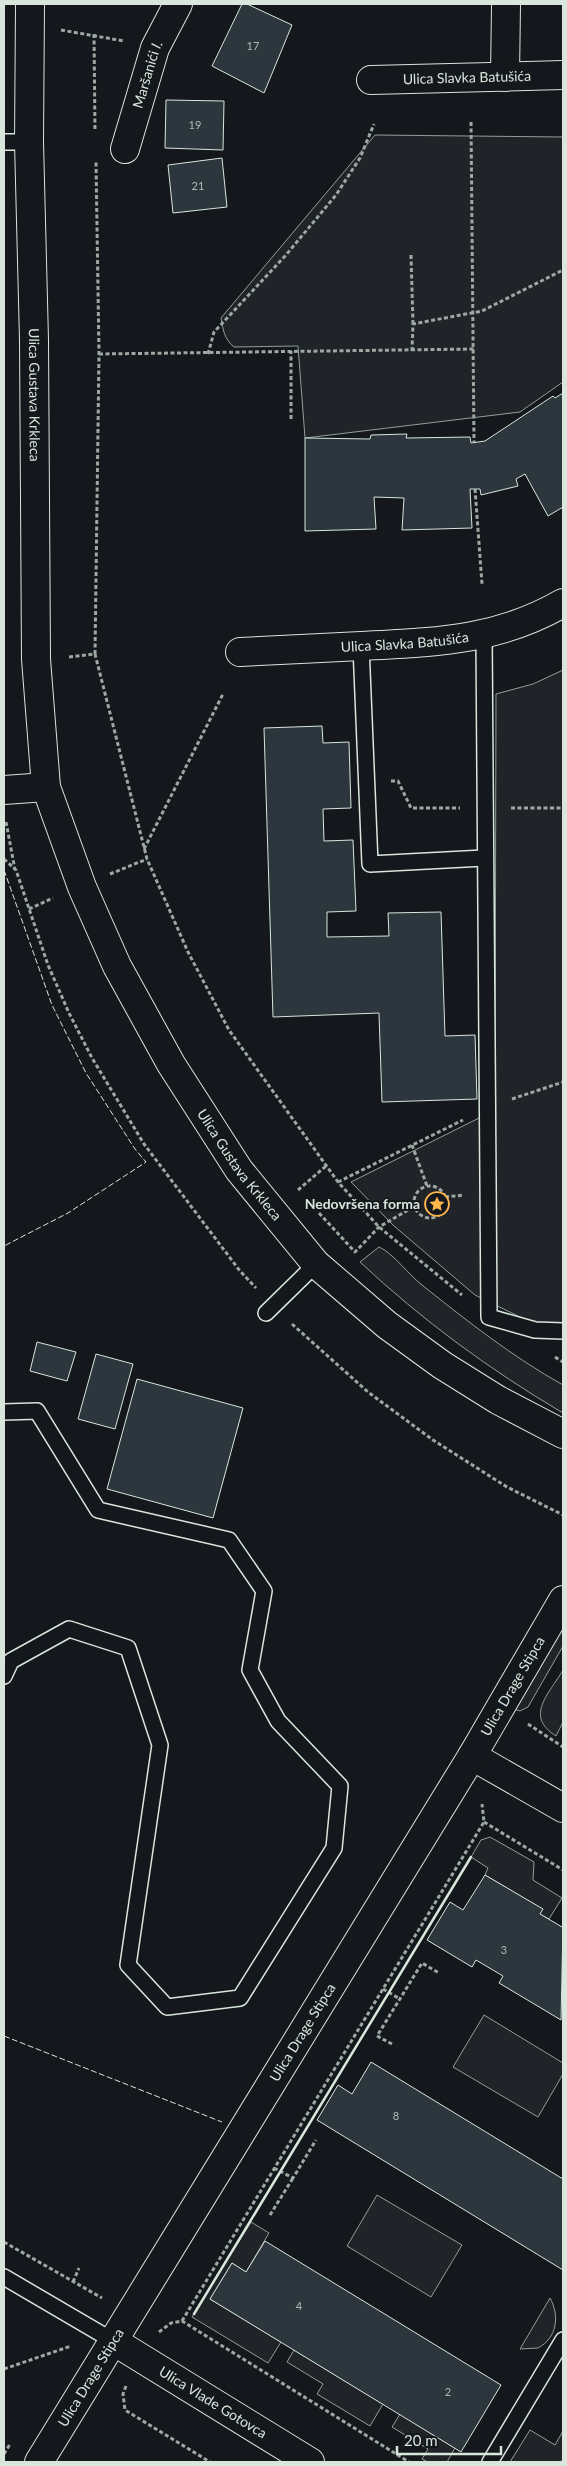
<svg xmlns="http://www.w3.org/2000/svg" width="567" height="2466" viewBox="0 0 567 2466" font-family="Lato,sans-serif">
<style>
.green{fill:#202428;stroke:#939e99}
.building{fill:#2c363c;stroke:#d8e6dc}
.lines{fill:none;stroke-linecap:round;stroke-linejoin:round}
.lane-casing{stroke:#d8e6dc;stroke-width:18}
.street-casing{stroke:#d8e6dc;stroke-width:30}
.secondary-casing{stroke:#d8e6dc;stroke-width:30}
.path{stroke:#9da8a2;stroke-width:3;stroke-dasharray:4 2.5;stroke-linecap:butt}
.lane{stroke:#14181c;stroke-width:15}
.street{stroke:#14181c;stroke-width:28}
.secondary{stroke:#14181c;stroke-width:28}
.fence{stroke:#d8e6dc;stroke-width:1;stroke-dasharray:6 2.5;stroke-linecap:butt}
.wall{stroke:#d8e6dc;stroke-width:2.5}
.labels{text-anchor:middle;stroke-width:4;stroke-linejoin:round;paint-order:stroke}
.number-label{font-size:11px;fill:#adbab4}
.street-label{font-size:14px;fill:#d8e6dc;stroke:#14181c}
.poi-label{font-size:14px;font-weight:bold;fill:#d8e6dc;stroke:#14181c;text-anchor:end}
</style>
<rect width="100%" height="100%" fill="#14181c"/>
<g class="green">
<path d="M375 135 563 137V382L520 412 305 438 298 346 234 347C224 339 223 329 221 318Z"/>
<polygon points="563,670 563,1324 540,1324 520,1317 475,1295 394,1226 351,1182 495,1110 496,694 533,684"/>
<path d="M379 1247C392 1252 410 1276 422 1285 467 1321 513 1357 563 1385V1413C490 1370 422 1320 360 1262Z"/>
<polygon points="563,1627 563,1646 528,1707 520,1711 514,1709"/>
<path d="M563 1670V1722L556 1736C524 1716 549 1694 563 1670Z"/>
<polygon points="490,1837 534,1862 533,1880 562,1898 549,1919 540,1914 542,1909 485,1875 488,1868 471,1857 481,1840"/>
<polygon points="484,2015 563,2063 563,2074 538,2117 453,2067"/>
<polygon points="377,2195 462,2245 431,2297 347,2246"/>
<polygon points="251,2222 269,2233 246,2272 232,2263 210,2299 281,2342 268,2363 192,2317"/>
<path d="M550 2298C560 2316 557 2338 538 2348L520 2349Z"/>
<polygon points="294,2350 383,2404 370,2426 317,2394 323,2384 287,2362"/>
<polygon points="400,2414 455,2448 447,2462 428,2462 422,2459 428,2449 392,2427"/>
<polygon points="530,2430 555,2445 563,2431 563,2459 561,2462 510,2462"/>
</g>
<g class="building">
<polygon points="242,4 247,4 292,25 264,93 212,66"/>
<polygon points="166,100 224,101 223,150 165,148"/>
<polygon points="222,158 227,207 173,213 168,165"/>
<polygon points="563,393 563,507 548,516 525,474 516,479 518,486 481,495 480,489 470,489 472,528 402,530 404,498 374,497 376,529 305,531 305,438 370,439 371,435 407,434 406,438 470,437 471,443 485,441 553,396 555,398"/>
<polygon points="322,726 323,743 349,742 351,808 323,809 324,841 353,840 356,911 327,912 327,937 389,936 388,913 441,912 445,1036 475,1035 477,1099 382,1102 379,1013 273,1017 264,728"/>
<polygon points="37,1342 76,1352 67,1381 30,1371"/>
<polygon points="96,1354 133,1364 115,1429 78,1419"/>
<polygon points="137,1379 243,1408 213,1518 107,1489"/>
<polygon points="485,1875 543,1909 540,1914 562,1927 563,1925 561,2020 499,1983 503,1976 476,1960 472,1967 427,1940 450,1902 463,1910"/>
<polygon points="371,2062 563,2179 563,2270 317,2120 338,2085 352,2094"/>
<polygon points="265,2241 501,2385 461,2452 210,2299 232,2263 246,2272"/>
</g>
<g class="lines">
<g class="lane-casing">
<g id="lane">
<polyline points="4,142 29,142"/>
<polyline points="484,635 489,1317 535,1330 563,1331"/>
<polyline points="361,646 370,864 484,858"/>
<polyline points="266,1313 316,1264"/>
<polyline points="4,1412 37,1411 98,1510 229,1540 264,1591 250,1670 278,1721 340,1786 334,1848 240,1998 167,2007 128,1965 160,1745 128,1648 69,1629 11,1661 4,1676"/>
<polyline points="4,2277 115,2342"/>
<polyline points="490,2462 563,2340"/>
</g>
</g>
<g class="street-casing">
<g id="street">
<polyline points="505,77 506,4"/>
<path id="s1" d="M371 80 563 75"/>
<path id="s2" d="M125 149 155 48 178 4"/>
<path id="s3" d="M240 652C280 650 321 648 361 646 436 642 497 641 563 603"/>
<polyline points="472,1756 563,1808"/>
<path id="s4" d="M115 2342 310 2462"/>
<path id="s5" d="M39 2462 472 1756 563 1600"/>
</g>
</g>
<g class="secondary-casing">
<g id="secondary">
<path id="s6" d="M30 4 29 142 34 340 36 659 46 787 82 887 117 966 171 1064 239 1170 316 1264 387 1325 442 1365 498 1400 563 1434"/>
<polyline points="4,790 46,787"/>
</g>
</g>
<g class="path">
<polyline points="61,30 124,41"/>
<polyline points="94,34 95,131"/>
<polyline points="471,122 474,442"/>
<polyline points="411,255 413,324"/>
<polyline points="412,351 413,324 482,311 563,270"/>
<polyline points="99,354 474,349"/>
<polyline points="208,354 214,332 286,255 336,195 360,158 374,124"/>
<polyline points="291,419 291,351"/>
<polyline points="475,489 482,584"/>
<polyline points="95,654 99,354 96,162"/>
<polyline points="69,657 95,654 147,859 188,952 229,1030 338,1182 379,1227 462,1295"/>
<polyline points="391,781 398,781 411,808 460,808"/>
<polyline points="511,808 563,808"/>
<polyline points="6,822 15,870"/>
<polyline points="144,849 223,694"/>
<polyline points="4,859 16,870 48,965 69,1013 92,1058 144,1144 240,1271 256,1288"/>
<polyline points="110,874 147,859"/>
<polyline points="29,909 53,898"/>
<polyline points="512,1099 563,1082"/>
<polyline points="412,1145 427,1186"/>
<polyline points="338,1182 463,1120"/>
<circle cx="430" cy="1202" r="16"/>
<polyline points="298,1190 326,1166"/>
<polyline points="445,1197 464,1195"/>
<polyline points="319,1213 355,1252 379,1227 415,1206"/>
<polyline points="292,1324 368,1392 433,1440 507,1487 563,1515"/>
<polyline points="555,1357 563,1362"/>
<polyline points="528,1724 563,1747"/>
<polyline points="484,1822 563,1870"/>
<polyline points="383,1989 400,1999"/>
<polyline points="392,2044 377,2036 422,1963 439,1973"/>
<polyline points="274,2168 293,2178 316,2140"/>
<polyline points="270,2215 293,2178"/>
<polyline points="4,2242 102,2298"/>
<polyline points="73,2282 79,2268"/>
<polyline points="182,2321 484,1822 482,1804"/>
<polyline points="159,2332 171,2323 182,2321 409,2462"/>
<polyline points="4,2369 71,2346"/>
<polyline points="126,2386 123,2394 125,2410 210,2462"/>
<polyline points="4,2454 10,2444"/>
</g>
<use href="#lane" class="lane"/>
<use href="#street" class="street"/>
<use href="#secondary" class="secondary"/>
<g class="fence">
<polyline points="4,870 52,1005 86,1073 135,1149 146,1162 68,1213 4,1246"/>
<polyline points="4,2036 222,2122"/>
</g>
<polyline class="wall" points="194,2314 471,1857"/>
</g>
<defs>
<g id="sight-ring" transform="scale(1.25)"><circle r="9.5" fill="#14181c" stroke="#ffb74d" stroke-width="1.5"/><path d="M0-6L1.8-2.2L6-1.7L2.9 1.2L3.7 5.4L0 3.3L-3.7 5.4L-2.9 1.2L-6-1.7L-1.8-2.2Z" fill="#ffb74d"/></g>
</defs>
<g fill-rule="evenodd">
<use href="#sight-ring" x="437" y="1204"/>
</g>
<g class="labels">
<g class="number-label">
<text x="253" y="50">17</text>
<text x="195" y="129">19</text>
<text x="198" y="190">21</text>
<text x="504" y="1954">3</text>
<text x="396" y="2120">8</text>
<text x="299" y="2310">4</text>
<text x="448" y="2396">2</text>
</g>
<g class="street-label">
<text dy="5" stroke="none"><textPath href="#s2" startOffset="78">Maršanići I.</textPath></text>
<text dy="5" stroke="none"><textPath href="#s1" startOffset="96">Ulica Slavka Batušića</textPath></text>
<text dy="5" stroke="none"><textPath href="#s6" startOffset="391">Ulica Gustava Krkleca</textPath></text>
<text dy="5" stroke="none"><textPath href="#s3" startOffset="165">Ulica Slavka Batušića</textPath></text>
<text dy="5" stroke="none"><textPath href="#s6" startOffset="1210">Ulica Gustava Krkleca</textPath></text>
<text dy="5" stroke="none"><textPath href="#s5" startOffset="909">Ulica Drage Stipca</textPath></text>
<text dy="5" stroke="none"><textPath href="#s5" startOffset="504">Ulica Drage Stipca</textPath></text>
<text dy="5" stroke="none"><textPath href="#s5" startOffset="99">Ulica Drage Stipca</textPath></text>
<text dy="5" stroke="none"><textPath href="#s4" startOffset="115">Ulica Vlade Gotovca</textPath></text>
</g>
<g class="poi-label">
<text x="420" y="1209">Nedovršena forma</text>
</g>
</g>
<rect width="567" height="2466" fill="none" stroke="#d8e6dc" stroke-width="10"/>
<path d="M397 2446v8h104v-8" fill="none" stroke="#d8e6dc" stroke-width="2.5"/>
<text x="404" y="2446" font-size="15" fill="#d8e6dc" stroke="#14181c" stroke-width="4" paint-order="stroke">20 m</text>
</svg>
